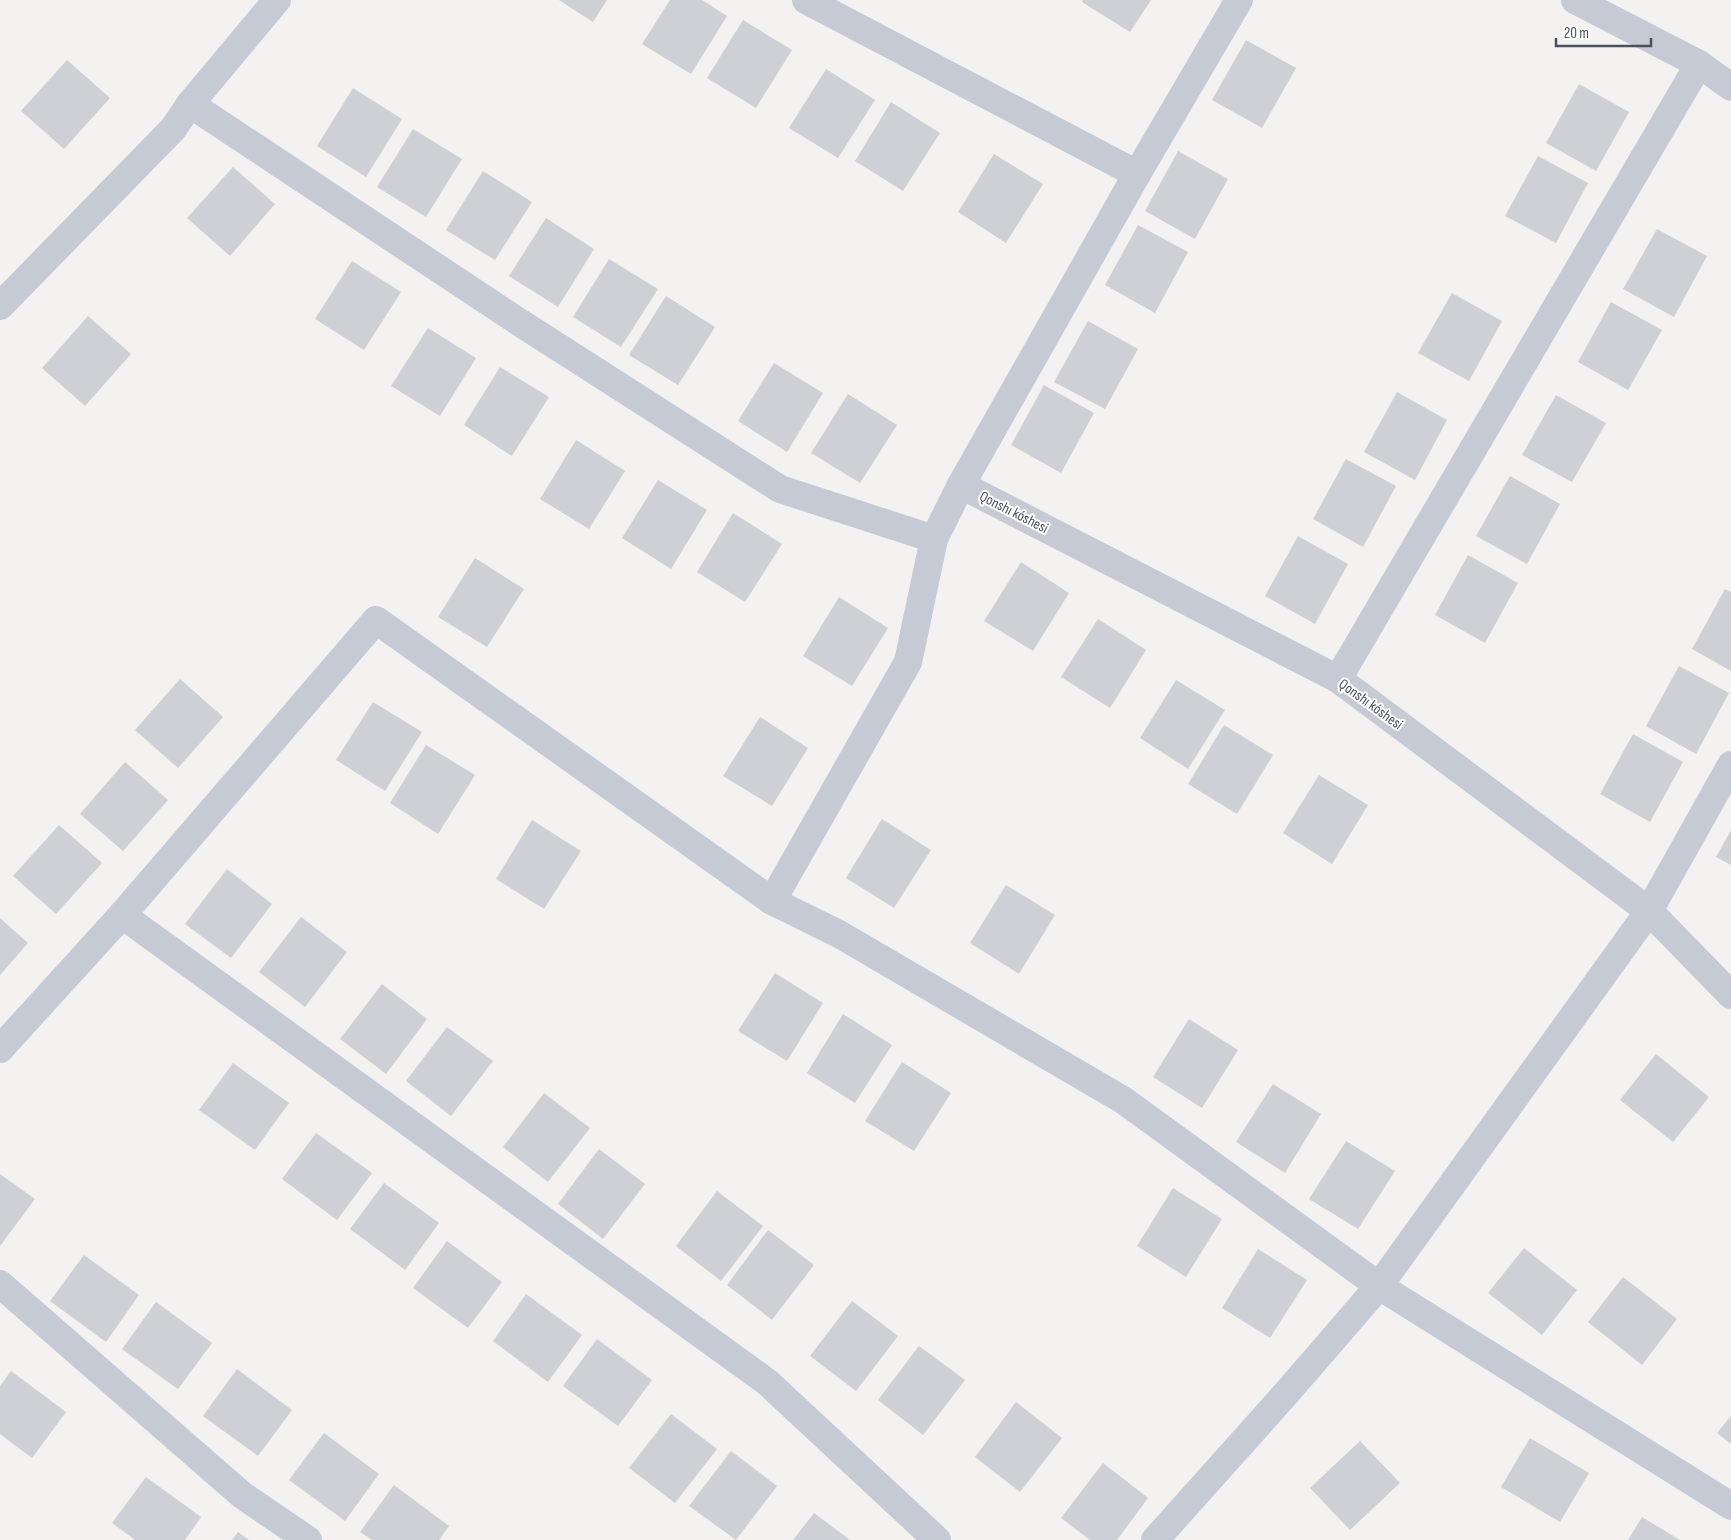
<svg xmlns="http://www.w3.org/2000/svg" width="1731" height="1540" viewBox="0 0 1731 1540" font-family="'Sofia Sans Condensed',sans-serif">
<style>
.building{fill:#cfd0d5}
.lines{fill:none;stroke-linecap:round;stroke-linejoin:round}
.street{stroke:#c6cad5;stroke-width:28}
.labels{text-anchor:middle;stroke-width:4;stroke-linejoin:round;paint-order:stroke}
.street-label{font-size:15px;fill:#4a505e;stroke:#fff}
</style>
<rect width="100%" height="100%" fill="#f3f2f1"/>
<g class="building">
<polygon points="559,0 607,0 593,22"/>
<polygon points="670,0 702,0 727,16 691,74 642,44"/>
<polygon points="1083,0 1151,0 1130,32 1082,2"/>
<polygon points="743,20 792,50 756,108 707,78"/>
<polygon points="1246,40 1296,68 1262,128 1212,100"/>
<polygon points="67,60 110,98 64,149 21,111"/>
<polygon points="826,69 875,100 838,158 789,128"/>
<polygon points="1579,84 1629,112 1596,171 1546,143"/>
<polygon points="353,88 402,119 366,177 317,146"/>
<polygon points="891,102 940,133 903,191 855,161"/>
<polygon points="413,129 462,159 426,217 377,187"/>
<polygon points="1178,151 1228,179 1195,239 1145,211"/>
<polygon points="994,154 1043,184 1006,243 958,212"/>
<polygon points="1538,156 1588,183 1556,243 1505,216"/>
<polygon points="233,167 275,204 230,256 187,218"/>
<polygon points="483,171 532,202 495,260 446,230"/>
<polygon points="546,218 594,249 558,307 509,276"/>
<polygon points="1138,225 1188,252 1155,313 1105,285"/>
<polygon points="1657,229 1707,256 1674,317 1623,289"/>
<polygon points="609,259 658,289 621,347 573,317"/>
<polygon points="352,261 401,292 364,350 315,319"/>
<polygon points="1452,293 1502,321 1469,381 1418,353"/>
<polygon points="666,296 715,327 678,385 629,355"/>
<polygon points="1611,302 1662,330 1628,390 1578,362"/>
<polygon points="88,316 131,354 85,406 42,368"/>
<polygon points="1088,321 1138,349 1105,409 1054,382"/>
<polygon points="428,328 476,358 440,416 391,386"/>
<polygon points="774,363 823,393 787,452 738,421"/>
<polygon points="500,367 549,397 512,456 464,425"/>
<polygon points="1044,385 1094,413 1061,473 1011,445"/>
<polygon points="1397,392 1447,420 1415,480 1364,452"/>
<polygon points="848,394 897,425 860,483 811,453"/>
<polygon points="1556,395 1606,423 1572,482 1522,455"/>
<polygon points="576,440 625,471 589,529 540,499"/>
<polygon points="1346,459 1396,486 1363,547 1313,519"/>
<polygon points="1510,476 1560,504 1527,564 1476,536"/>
<polygon points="658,480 707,510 671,569 622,538"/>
<polygon points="733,513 782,544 745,602 697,572"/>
<polygon points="1298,536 1348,564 1315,624 1265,596"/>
<polygon points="1468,555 1518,583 1485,643 1435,615"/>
<polygon points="475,558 524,589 487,647 438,617"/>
<polygon points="1021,562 1069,593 1033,651 984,621"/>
<polygon points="1725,589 1731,592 1731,671 1692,649"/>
<polygon points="839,597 888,628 852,686 803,656"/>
<polygon points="1098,619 1146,650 1110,708 1061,677"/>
<polygon points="1679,666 1729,693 1696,754 1646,726"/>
<polygon points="180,679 223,717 178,768 135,730"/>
<polygon points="1176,680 1225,710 1188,769 1140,738"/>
<polygon points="373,702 422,732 385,791 336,760"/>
<polygon points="760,717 808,748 772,806 723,776"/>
<polygon points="1224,725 1273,755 1237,814 1188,784"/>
<polygon points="1633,734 1683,762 1650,822 1600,794"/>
<polygon points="426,745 475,775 438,834 390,803"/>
<polygon points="125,762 168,800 123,851 80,814"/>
<polygon points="1319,775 1368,805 1332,864 1283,833"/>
<polygon points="882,819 931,850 894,908 846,878"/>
<polygon points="532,820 581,851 544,909 496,879"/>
<polygon points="59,825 102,863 56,914 13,876"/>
<polygon points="1731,830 1731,865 1716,857"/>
<polygon points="227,869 272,904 231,958 185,924"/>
<polygon points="1006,885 1055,915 1019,974 970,943"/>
<polygon points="301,917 347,952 305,1007 259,972"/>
<polygon points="0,918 28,943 0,975"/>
<polygon points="775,973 823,1003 787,1061 738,1031"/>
<polygon points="382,984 427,1019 386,1074 340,1039"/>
<polygon points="843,1014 892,1045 855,1103 807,1073"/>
<polygon points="1189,1019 1238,1050 1202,1108 1153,1077"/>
<polygon points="447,1027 493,1061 451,1116 406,1081"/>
<polygon points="1656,1054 1709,1097 1673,1142 1620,1100"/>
<polygon points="902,1062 951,1093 914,1151 865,1121"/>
<polygon points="233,1063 289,1103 255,1150 199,1110"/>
<polygon points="1273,1084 1321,1114 1285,1173 1236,1142"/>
<polygon points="544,1093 590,1128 548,1182 503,1147"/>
<polygon points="316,1133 372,1173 337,1220 282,1179"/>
<polygon points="1346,1141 1395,1171 1358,1229 1309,1199"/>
<polygon points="599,1149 645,1184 603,1239 558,1204"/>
<polygon points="0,1174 35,1199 0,1246"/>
<polygon points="384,1183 439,1223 405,1270 350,1229"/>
<polygon points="1173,1188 1222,1219 1186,1277 1137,1246"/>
<polygon points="717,1191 763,1226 721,1281 676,1246"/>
<polygon points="768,1230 814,1265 772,1320 727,1285"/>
<polygon points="447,1241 502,1282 468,1328 413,1288"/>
<polygon points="1524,1248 1577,1290 1542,1335 1488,1293"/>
<polygon points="1258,1249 1307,1280 1270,1338 1222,1308"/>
<polygon points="84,1255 139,1295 106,1342 50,1301"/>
<polygon points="1623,1277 1677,1319 1642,1365 1588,1322"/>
<polygon points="526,1294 582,1335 548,1382 493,1341"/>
<polygon points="852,1301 898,1336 856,1391 810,1356"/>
<polygon points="156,1302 212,1343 178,1389 122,1349"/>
<polygon points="597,1339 652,1380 618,1426 563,1386"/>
<polygon points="919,1346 965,1380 923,1435 878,1400"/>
<polygon points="237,1369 292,1410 258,1456 203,1416"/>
<polygon points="11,1371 66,1412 32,1458 0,1434 0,1386"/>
<polygon points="1016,1402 1062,1438 1020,1492 975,1457"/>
<polygon points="671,1414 717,1449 675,1503 629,1468"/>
<polygon points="1731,1416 1731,1444 1717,1433"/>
<polygon points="324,1433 379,1474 345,1521 289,1480"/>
<polygon points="1530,1438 1589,1473 1560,1522 1501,1487"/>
<polygon points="1360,1441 1400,1483 1350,1530 1310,1488"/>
<polygon points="731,1451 777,1486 736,1540 689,1506"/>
<polygon points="1103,1463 1148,1498 1117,1540 1090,1540 1061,1518"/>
<polygon points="146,1477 201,1517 185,1540 135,1540 112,1523"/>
<polygon points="394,1485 449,1526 439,1540 372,1540 360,1532"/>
<polygon points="814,1513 850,1540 793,1540"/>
<polygon points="1642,1517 1680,1540 1628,1540"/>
<polygon points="238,1532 249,1540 232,1540"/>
</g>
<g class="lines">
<g class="street">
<polyline points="806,0 1137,174"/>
<polyline points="1575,0 1699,64 1731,87"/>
<polyline points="190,104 519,322 780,489 934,539"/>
<polyline points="0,306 173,129 190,104 277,0"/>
<polyline points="961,485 1338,679 1649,911 1731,995"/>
<polyline points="1338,679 1699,64"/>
<polyline points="772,901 908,662 934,539 961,485 1137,174 1239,0"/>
<polyline points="122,915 767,1382 937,1540"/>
<polyline points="0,1049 122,915 376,620 772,901 839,934 1123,1100 1379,1286 1731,1506"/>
<polyline points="0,1284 242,1495 308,1540"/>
<polyline points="1155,1540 1290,1389 1379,1286 1649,911 1731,765"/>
</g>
</g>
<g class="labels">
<g class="street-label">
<text transform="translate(1014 512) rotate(27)" y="5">Qonshı kóshesi</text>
<text transform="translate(1371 704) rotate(36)" y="5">Qonshı kóshesi</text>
</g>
</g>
<path d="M1556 38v8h95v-8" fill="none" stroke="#4a505e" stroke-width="2.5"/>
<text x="1564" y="38" font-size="15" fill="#4a505e" stroke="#ffffff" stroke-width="4" paint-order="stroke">20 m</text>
</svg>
